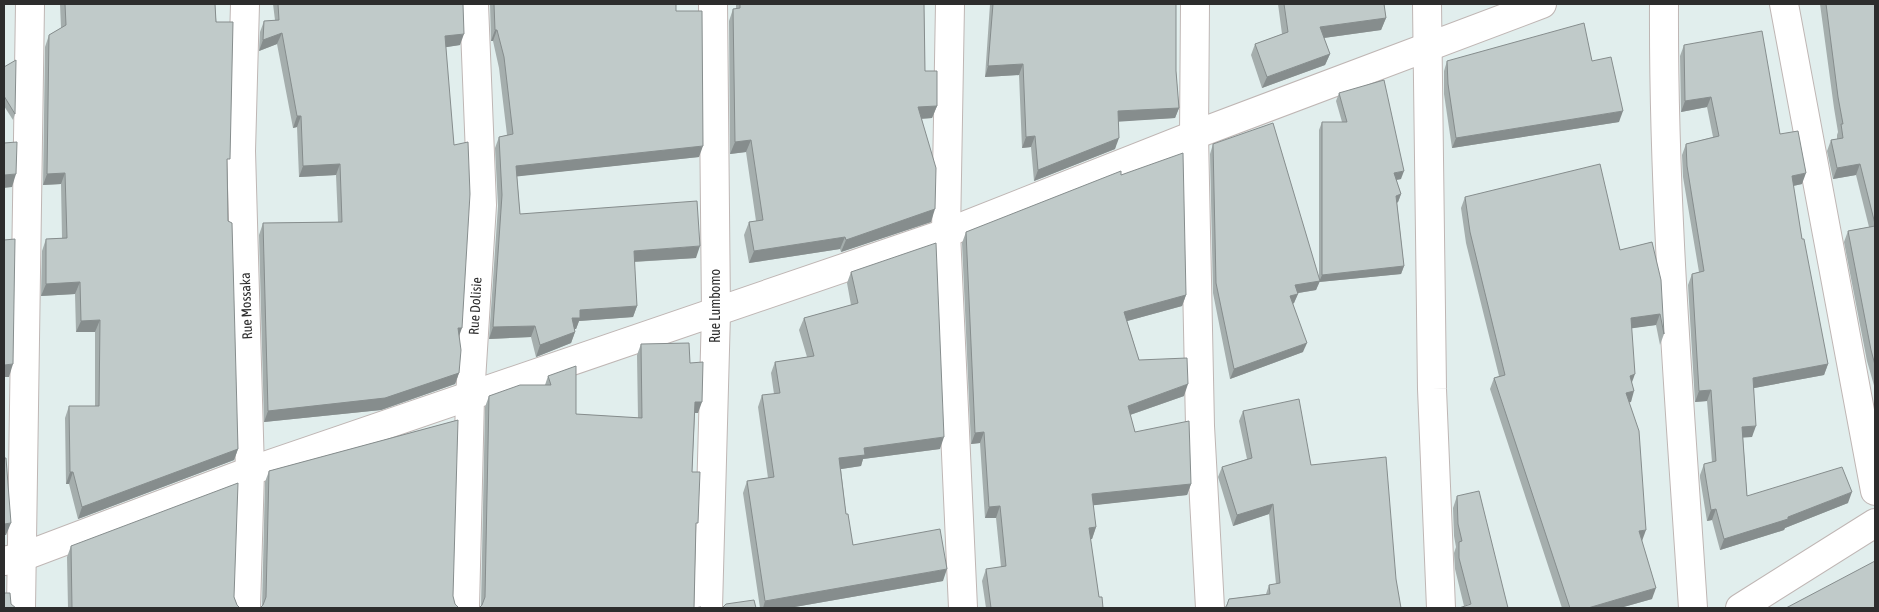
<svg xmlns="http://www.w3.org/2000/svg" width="1879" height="612" viewBox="0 0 1879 612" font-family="'Asap Condensed',sans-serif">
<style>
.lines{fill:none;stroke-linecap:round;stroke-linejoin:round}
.street-casing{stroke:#bfb6b4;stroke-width:30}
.street{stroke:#fff;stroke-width:28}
.wall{fill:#a5aead}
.shaded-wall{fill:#868d8d}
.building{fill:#c0cac9;stroke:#868d8d}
.labels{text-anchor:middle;stroke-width:4;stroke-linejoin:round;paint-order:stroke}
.street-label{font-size:14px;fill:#2d2d2d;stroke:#fff}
</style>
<rect width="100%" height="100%" fill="#e1eeed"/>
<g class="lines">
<g class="street-casing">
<g id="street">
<polyline points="245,4 241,151 250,471 246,608"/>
<polyline points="950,4 946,233 963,608"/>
<polyline points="1195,4 1194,135 1200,426 1210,608"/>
<polyline points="1427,4 1432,389 1441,608"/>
<path d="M1664 4C1663 205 1680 407 1693 608"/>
<polyline points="1784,4 1875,491"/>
<polyline points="4,561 22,557 250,471 946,233 1194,135 1542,4"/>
<polyline points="21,608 30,4"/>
<polyline points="465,608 470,397 482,205 474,4"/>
<polyline points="708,608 716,313 713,4"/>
<polyline points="1740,608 1875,523"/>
</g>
</g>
<use href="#street" class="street"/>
</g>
<g class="wall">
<polygon points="60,4 215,4 227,167 228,221 238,449 234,460 78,519 69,484 66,484 65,418 69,406 95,406 95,332 76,332 75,294 41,296 42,251 46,239 62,238 61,184 43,185 45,47 49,35 61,28"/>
<polygon points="273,4 463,4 460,45 446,47 459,337 459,373 455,384 381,410 264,422 259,235 263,223 338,222 336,175 299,177 297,127 293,128 277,44 259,51 260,32 264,21 275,20"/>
<polygon points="490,4 676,4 676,11 699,157 517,176 520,214 696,258 634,262 637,306 633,317 579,321 576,329 575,329 575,332 571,343 536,357 531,337 489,339 498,206 495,148 499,137 507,135 499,68 493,41 491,41"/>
<polygon points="736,4 924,4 925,71 937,106 932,118 922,119 931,222 841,252 840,249 749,263 744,235 749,222 756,221 746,152 730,154 729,21 733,9 736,9"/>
<polygon points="990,4 1176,4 1176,71 1179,108 1175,118 1118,121 1115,149 1034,181 1031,147 1022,148 1019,75 985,77"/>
<polygon points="1278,4 1384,4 1386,18 1381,30 1324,38 1330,54 1325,65 1262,88 1251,55 1255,44 1282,34"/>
<polygon points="1820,4 1875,4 1875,389 1867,361 1844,242 1848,231 1869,227 1856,175 1833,179 1827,151 1831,140 1837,139 1837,135 1838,132 1834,108"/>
<polygon points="1684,45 1780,134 1802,184 1793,186 1802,239 1828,364 1824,375 1754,388 1752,437 1743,437 1747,496 1848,503 1785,528 1784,530 1720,550 1712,520 1707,521 1700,478 1700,475 1704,464 1712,462 1707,401 1695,402 1688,285 1692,274 1699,272 1683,177 1682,155 1686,144 1713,137 1707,107 1681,112 1680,56"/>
<polygon points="1447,61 1619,122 1452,148 1444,94 1444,71"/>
<polygon points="4,67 15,114 13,120 4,106"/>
<polygon points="1339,93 1401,179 1396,180 1401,194 1398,202 1397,203 1404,266 1401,274 1319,282 1316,290 1298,293 1294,303 1293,304 1303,352 1230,379 1213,293 1210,154 1213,144 1319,279 1319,130 1322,122 1342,122 1336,101"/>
<polygon points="1121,175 1186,295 1182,306 1127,321 1139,360 1184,396 1130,415 1135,432 1191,484 1187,495 1093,505 1096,527 1092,539 1090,539 1099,597 1103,608 986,608 982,581 986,569 1001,567 996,518 985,518 980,443 971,444 962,243 966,232"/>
<polygon points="1465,197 1620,250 1652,242 1664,334 1660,345 1656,325 1631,328 1632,382 1631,402 1629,402 1642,541 1652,599 1620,608 1562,608 1490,389 1494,378 1499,376 1466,243 1461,208"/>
<polygon points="851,272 940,449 863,459 861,466 841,469 846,514 853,545 943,581 789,608 760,608 743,493 747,481 768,478 758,407 762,395 774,394 771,373 775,362 807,357 799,330 804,318 851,305 847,283"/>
<polygon points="641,344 690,363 698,413 695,413 692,472 695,531 694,608 481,607 485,407 489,396 545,385 548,376 576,414 638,418 637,355"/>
<polygon points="1243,411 1311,465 1396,579 1226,606 1229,599 1266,594 1269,585 1276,584 1269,514 1233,526 1218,477 1222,467 1247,459 1239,421"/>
<polygon points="458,420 262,607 265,482 269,471"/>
<polygon points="1457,496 1504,592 1464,606 1455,569 1454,553 1456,547 1454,536 1453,508"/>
<polygon points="71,546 234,597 237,605 240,608 68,608 67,557"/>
</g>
<g class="shaded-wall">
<polygon points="1558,4 1569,4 1557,5"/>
<polygon points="1386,18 1381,30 1316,39 1320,27"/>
<polygon points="495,30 497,30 493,41 491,41"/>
<polygon points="282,33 277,44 259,51 263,40"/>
<polygon points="464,34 460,45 441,48 445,36"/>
<polygon points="1330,54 1325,65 1262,88 1267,77"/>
<polygon points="1023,64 1019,75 985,77 988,66"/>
<polygon points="1711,97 1707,107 1681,112 1685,101"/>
<polygon points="937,106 932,118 914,119 918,107"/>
<polygon points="1179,108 1175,118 1114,122 1118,111"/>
<polygon points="1623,111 1619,122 1452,148 1456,138"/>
<polygon points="297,116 301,116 297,127 293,128"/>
<polygon points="1035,136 1031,147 1022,148 1026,137"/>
<polygon points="1119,138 1115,149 1034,181 1038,170"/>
<polygon points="751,140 746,152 730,154 735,142"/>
<polygon points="703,146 699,157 512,177 516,166"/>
<polygon points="340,164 336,175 299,177 303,166"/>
<polygon points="1860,164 1856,175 1833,179 1837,168"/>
<polygon points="1404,171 1401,179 1391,181 1394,173"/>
<polygon points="65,173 61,184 43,185 47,174"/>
<polygon points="1806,173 1802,184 1788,187 1792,176"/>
<polygon points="16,174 12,187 4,188 4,175"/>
<polygon points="1401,194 1398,202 1393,204 1396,196"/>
<polygon points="935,209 931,222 841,252 846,240"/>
<polygon points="845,237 840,249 749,263 754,251"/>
<polygon points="700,246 696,258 629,262 634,251"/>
<polygon points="1404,266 1401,274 1319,282 1322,275"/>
<polygon points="1320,281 1316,290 1292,294 1295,285"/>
<polygon points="80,282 75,294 41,296 46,284"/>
<polygon points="1298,294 1294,303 1287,305 1290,296"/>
<polygon points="1186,295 1182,306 1120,323 1124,312"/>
<polygon points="637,306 633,317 579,321 576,329 568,329 572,318 580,310"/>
<polygon points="1660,314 1656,325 1627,329 1631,318"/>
<polygon points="100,320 95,332 76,332 81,321"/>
<polygon points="535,326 531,337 489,339 493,327"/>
<polygon points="458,328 462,328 458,339"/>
<polygon points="575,332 571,343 536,357 540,345"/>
<polygon points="1307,343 1303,352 1230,379 1234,369"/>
<polygon points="13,364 9,377 4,377 4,365"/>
<polygon points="1828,364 1824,375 1749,389 1753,378"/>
<polygon points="459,373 455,384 381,410 264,422 268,411"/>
<polygon points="1635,374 1631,385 1630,376"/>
<polygon points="1188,384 1184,396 1124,417 1128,406"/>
<polygon points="1711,390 1707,401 1695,402 1699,391"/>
<polygon points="1634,391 1631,402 1622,404 1626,393"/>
<polygon points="695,402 702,402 698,413 691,413"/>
<polygon points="1756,426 1752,437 1738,438 1742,427"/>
<polygon points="984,432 980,443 971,444 975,433"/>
<polygon points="944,437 940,449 863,459 861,466 835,470 839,458 864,448"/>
<polygon points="238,449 234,460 78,519 82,507"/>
<polygon points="70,472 73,472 69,484 66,484"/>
<polygon points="1191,484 1187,495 1087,506 1092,494"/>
<polygon points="1852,492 1848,503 1785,528 1784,530 1720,550 1724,539 1788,517"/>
<polygon points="1273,504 1269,514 1233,526 1237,515"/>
<polygon points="1000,506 996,518 985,518 989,507"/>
<polygon points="1716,509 1712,520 1707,521 1711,510"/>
<polygon points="11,523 6,535 4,535 4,524"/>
<polygon points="1096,527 1092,539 1084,540 1089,528"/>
<polygon points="1646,530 1642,541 1639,531"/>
<polygon points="947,569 943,581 789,608 763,608 765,601"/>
<polygon points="1656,588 1652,599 1620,608 1588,608"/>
</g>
<g class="building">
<polygon points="65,4 215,4 216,22 233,22 230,159 227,159 228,221 232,223 238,449 82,507 73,472 70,472 69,406 99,406 100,320 81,321 80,282 46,284 46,239 67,238 65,173 47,174 49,35 66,25"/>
<polygon points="278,4 463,4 464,34 445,36 454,145 468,142 470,194 462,328 458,328 461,350 459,373 385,398 268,411 263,223 342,222 340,164 303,166 301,116 297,116 282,33 263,40 264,21 279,20"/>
<polygon points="494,4 676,4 676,11 702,11 703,146 516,166 520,214 697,201 700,246 634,251 637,306 580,310 580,318 572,318 575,332 540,345 535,326 493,327 502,195 499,137 513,134 504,57 497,30 495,30"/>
<polygon points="740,4 924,4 925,71 937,71 937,106 918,107 936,168 935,209 846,240 845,237 754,251 749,222 763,220 751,140 735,142 733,9 740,8"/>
<polygon points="993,4 1176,4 1176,71 1179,108 1118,111 1119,138 1038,170 1035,136 1026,137 1023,64 988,66"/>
<polygon points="1284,4 1384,4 1386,18 1320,27 1330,54 1267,77 1255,44 1288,32"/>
<polygon points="1826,4 1875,4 1875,224 1860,164 1837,168 1831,140 1843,138 1841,124 1843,124 1838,97"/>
<polygon points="1584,23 1592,61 1611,57 1623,111 1456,138 1448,84 1447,61"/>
<polygon points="1762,31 1780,134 1798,131 1806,173 1792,176 1802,239 1804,239 1828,364 1753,378 1756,426 1742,427 1747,496 1842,467 1852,492 1788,517 1788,519 1724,539 1716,509 1711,510 1704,467 1704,464 1716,461 1711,390 1699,391 1692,274 1704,271 1687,166 1686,144 1719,136 1711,97 1685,101 1684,45"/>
<polygon points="16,60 15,114 4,96 4,67"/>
<polygon points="1384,80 1404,171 1394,173 1401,194 1396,196 1404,266 1322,275 1322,122 1347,122 1339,93"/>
<polygon points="1273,123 1320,281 1295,285 1298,294 1290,296 1307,343 1234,369 1216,283 1213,144"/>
<polygon points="17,142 16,174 4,175 4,143"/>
<polygon points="1183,153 1186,295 1124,312 1139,360 1187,358 1188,384 1128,406 1135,432 1189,421 1191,484 1092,494 1096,527 1089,528 1099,597 1102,597 1103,608 991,608 986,569 1006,566 1000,506 989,507 984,432 975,433 966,232 1121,171 1121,175"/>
<polygon points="1600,164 1620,250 1652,242 1661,280 1664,334 1660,314 1631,318 1635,374 1630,376 1634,391 1626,393 1639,431 1646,530 1639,531 1656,588 1588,608 1570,608 1494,378 1505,375 1470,232 1465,197"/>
<polygon points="1875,226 1875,365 1871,350 1848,231"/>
<polygon points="15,239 13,364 4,365 4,240"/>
<polygon points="936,243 944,437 864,448 865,455 839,458 846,514 848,514 853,545 940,529 947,569 765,601 747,481 774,477 762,395 780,393 775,362 814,356 804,318 858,303 851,272"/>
<polygon points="689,343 690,363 703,362 702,402 695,402 692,472 700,472 698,523 696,523 694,608 701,607 702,608 479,608 482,605 485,597 489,396 520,385 551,385 548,376 576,366 576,414 642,418 641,344"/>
<polygon points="1299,399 1311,465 1386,457 1396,579 1401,608 1225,608 1227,605 1229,599 1270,594 1269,585 1280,583 1273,504 1237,515 1222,467 1252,458 1243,411"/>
<polygon points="458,420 453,596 455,604 459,608 260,608 263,605 266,597 269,471"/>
<polygon points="4,458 6,458 11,523 4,524"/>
<polygon points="238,483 234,597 237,605 240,608 72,608 71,546"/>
<polygon points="1479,491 1504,592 1508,608 1459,608 1471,604 1459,558 1459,542 1462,541 1458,524 1457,496"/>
<polygon points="1875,561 1875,608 1786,608"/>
<polygon points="4,593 10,593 11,604 16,608 4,608"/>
<polygon points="754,600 756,608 722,608 726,604"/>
</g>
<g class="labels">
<g class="street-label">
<text transform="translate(246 306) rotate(-92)" y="5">Rue Mossaka</text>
<text transform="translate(475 306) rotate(-87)" y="5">Rue Dolisie</text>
<text transform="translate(715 306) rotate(-90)" y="5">Rue Lumbomo</text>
</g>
</g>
<rect width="1879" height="612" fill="none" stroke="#2d2d2d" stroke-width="10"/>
</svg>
